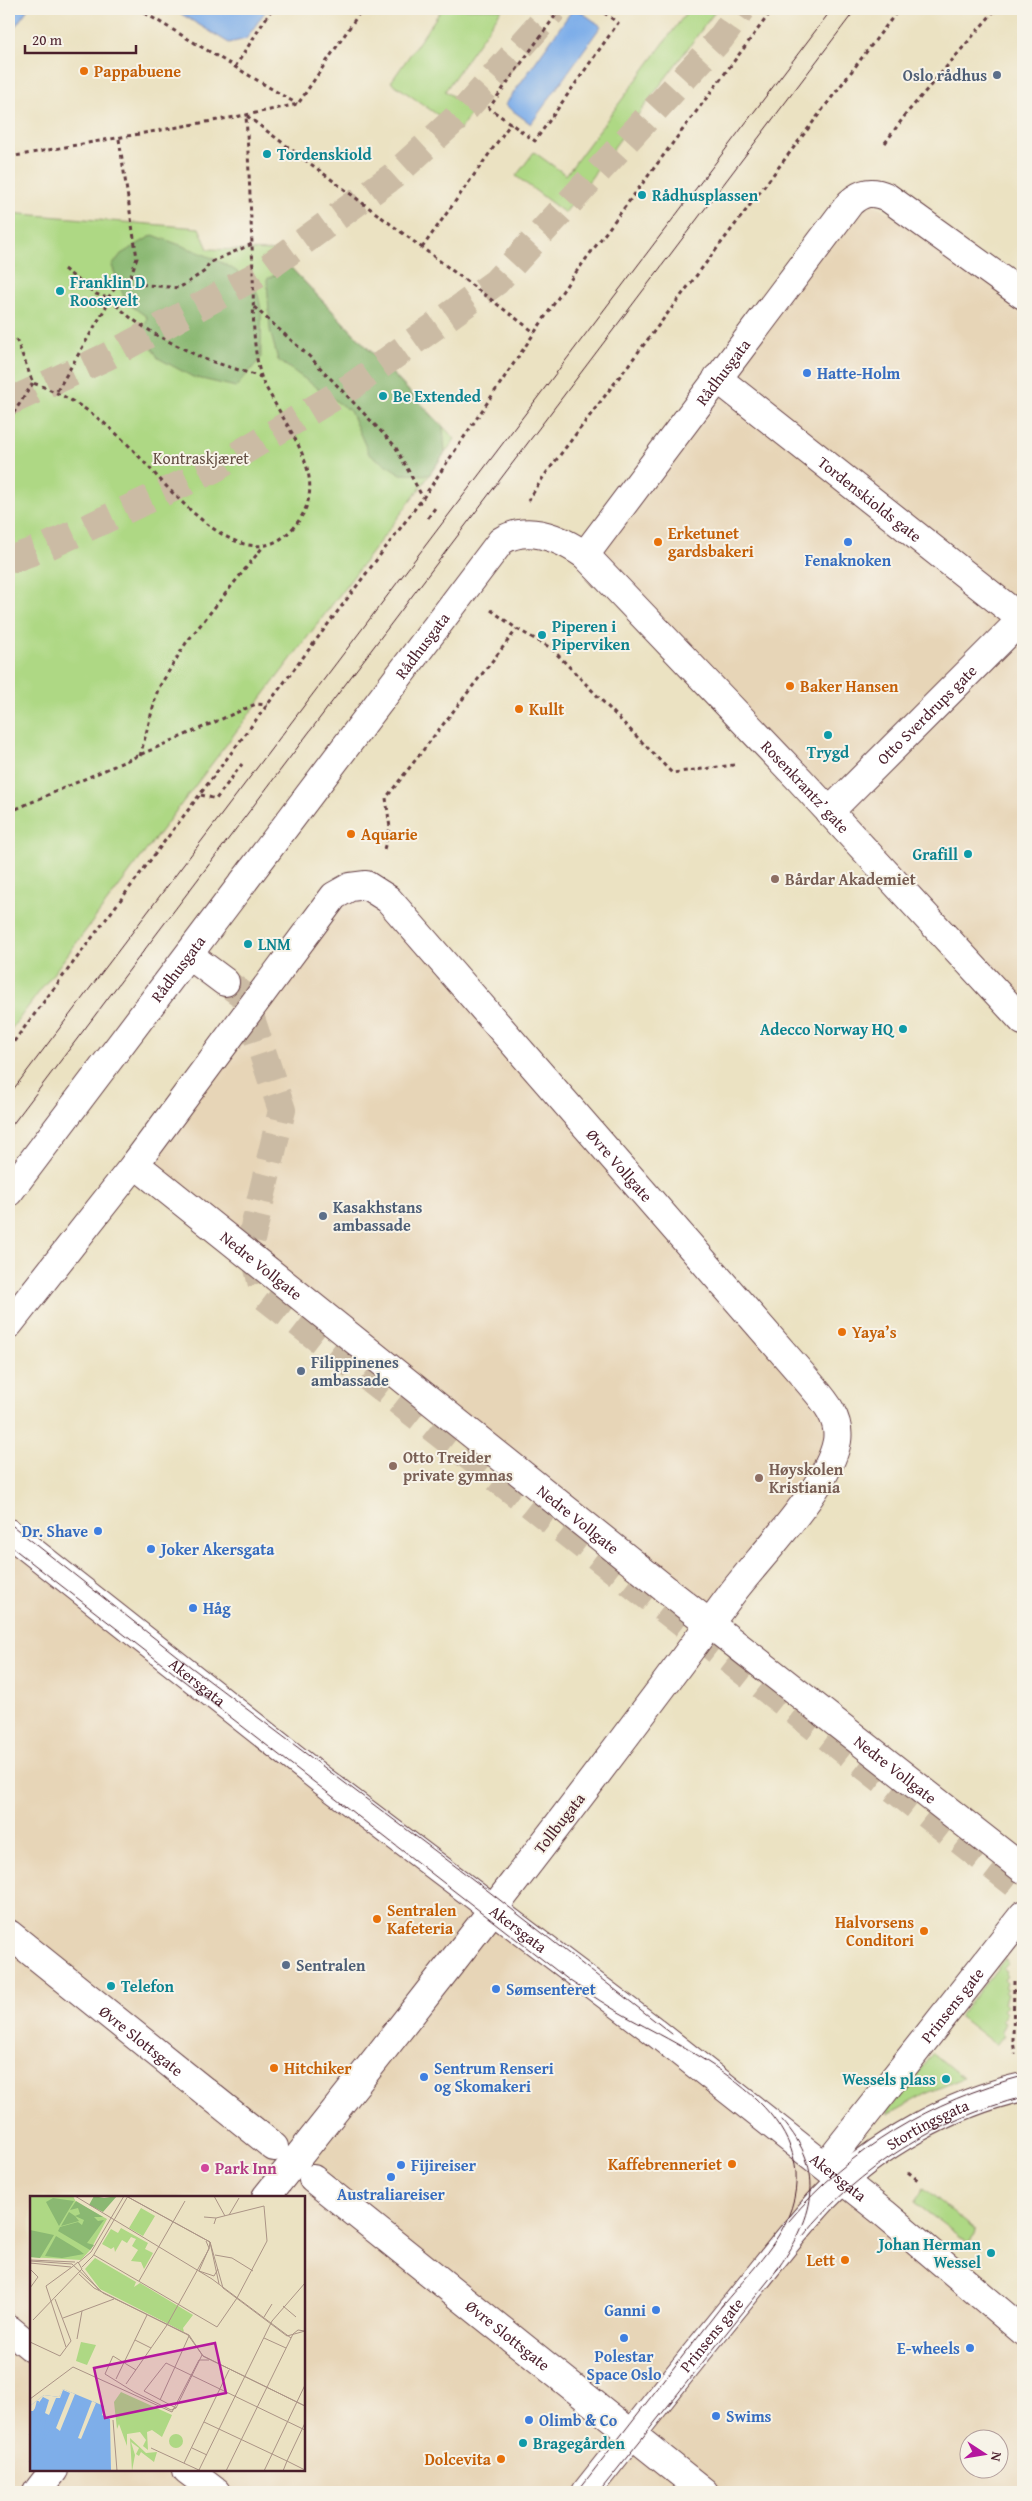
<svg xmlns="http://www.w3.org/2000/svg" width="1032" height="2501" viewBox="0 0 1032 2501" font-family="'Gentium Book Plus',serif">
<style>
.built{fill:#e7d5b7;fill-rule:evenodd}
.green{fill:#aed884;stroke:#7c7c58}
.forest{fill:#8ab872;stroke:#6a6c4e}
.water{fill:#7eaee9;stroke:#64668a}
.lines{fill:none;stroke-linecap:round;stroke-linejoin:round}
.minor-tunnel{stroke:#cbbba4;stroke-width:28;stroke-dasharray:28 14;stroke-linecap:butt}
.highway-tunnel{stroke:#cbbba4;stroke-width:28;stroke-dasharray:28 14;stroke-linecap:butt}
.minor-casing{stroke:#623c42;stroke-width:30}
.path{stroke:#623c42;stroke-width:3;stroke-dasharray:4 4;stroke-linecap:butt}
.minor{stroke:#fff;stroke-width:28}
.tram{stroke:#4a1f2b;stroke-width:1}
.food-dot{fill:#e8710a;stroke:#f7f3e8;stroke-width:2}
.service-dot{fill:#5c6f8a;stroke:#f7f3e8;stroke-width:2}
.culture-dot{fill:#0f9aa8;stroke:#f7f3e8;stroke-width:2}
.shop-dot{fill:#3f7fe0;stroke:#f7f3e8;stroke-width:2}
.education-dot{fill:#8d6e63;stroke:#f7f3e8;stroke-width:2}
.hotel-dot{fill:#d1479c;stroke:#f7f3e8;stroke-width:2}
.labels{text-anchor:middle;stroke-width:4;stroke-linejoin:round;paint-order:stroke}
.food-label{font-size:16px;font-weight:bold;fill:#c56008;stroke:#f7f3e8;text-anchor:start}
.service-label{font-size:16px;font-weight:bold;fill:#4e5e75;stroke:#f7f3e8;text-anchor:start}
.culture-label{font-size:16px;font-weight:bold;fill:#0d838f;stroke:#f7f3e8;text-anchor:start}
.street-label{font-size:16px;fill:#4a1f2b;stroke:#f7f3e8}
.shop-label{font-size:16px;font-weight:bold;fill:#366cbe;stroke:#f7f3e8;text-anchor:start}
.park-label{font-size:16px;fill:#634d41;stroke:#f7f3e8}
.education-label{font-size:16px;font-weight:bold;fill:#785e54;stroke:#f7f3e8;text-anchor:start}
.hotel-label{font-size:16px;font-weight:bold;fill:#b23c85;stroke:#f7f3e8;text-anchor:start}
.inset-river{fill:none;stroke:#7eaee9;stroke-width:2.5}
.inset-road{fill:none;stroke:#ab9486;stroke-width:1}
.view{fill:#b5179e;fill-opacity:0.15;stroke:#b5179e;stroke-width:2.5}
.inset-edge{fill:none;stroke:#4a1f2b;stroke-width:2.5}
</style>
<rect width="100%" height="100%" fill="#f7f3e8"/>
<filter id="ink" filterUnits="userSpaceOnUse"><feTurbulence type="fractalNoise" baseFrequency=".02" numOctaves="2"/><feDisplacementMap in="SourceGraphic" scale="10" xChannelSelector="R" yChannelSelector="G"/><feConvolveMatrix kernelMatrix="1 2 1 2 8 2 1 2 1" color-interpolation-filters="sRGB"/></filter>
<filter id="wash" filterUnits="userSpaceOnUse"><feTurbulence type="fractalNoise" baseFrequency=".0096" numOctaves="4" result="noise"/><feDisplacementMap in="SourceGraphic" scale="20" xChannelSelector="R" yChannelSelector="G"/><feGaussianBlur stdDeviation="1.12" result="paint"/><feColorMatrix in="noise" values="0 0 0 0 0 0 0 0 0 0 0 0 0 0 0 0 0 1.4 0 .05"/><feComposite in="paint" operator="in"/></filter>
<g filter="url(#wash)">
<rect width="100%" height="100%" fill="#ebe2c2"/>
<g class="built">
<polygon points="859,195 1023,295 1023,1021 585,555"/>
<polygon points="366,885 806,1379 837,1440 710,1624 135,1164 334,896"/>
<path d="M9 1533 1023 2331V2492H9ZM31 2197H304V2470H31ZM970 2438H1000V2468H970Z"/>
</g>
<g class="green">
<polygon points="442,9 502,9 445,91 473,111 459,130 391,82"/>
<polygon points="689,9 717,9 565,213 516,176 534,152 566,175"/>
<polygon points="9,213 199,228 208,249 275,251 455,439 418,491 9,1032"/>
<polygon points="1005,1959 1008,1963 1003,1968 1007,1971 1005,1974 1007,1976 1004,1980 1007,1983 1004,1987 1007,1989 1004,1992 1007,1994 1004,2003 1007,2006 1003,2010 1006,2013 1002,2021 1005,2023 1001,2032 1004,2035 996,2045 959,2016"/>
<polygon points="933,2053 963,2078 925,2094 889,2114 887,2111"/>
<polygon points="924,2188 975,2230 976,2233 968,2243 914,2202"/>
</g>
<g class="forest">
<path d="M153 235C181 246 239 263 255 289 265 305 260 340 261 358L236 387 193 377 158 358 144 334 147 317 126 302 112 266 121 254Z"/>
<polygon points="290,267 443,427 445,452 429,475 401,474 369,454 350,411 278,360 270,330 267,279"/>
</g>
<g class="water">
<polygon points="9,9 28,9 9,35"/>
<polygon points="173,9 267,9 246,39 229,43"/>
<polygon points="573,9 577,9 601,26 531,124 505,105"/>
</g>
</g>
<g filter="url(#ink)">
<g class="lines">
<polyline class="minor-tunnel" points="225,982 243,995 282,1110 251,1240 265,1297 1023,1890"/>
<g class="highway-tunnel">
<polyline points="9,402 108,356 259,274 393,176 462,113 554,9"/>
<polyline points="9,560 48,546 214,469 352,386 496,282 720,39 742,9"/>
</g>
<g class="minor-casing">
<g id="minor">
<path id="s1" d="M717 378 1023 620"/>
<path id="s2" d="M585 555 850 203C862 192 872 190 887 197L1023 295"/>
<path id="s3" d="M829 812 1023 618"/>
<polyline points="189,955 225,982"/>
<path id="s4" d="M135 1164 674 1596 1023 1869"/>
<path id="s5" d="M9 1192 501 541C528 524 560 538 585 555L800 780 1023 1021"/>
<path id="s6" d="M9 1324 135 1164 334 896 350 887 366 885 388 899 806 1379C821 1397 841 1416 837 1441 829 1486 762 1554 733 1592 582 1797 425 1999 266 2197"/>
<path id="s7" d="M9 1533 323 1781 650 2028 884 2213 1023 2331"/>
<path id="s8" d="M9 1934 274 2147"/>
<path id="s9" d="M825 2166 1023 1915"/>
<path id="s10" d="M313 2179 704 2492"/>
<polyline points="9,2329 31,2347"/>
<polyline points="187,2470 216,2492"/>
<polyline points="37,2492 54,2470"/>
<path id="s11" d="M586 2492C636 2429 686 2365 737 2303 766 2268 793 2231 824 2198 874 2146 953 2102 1023 2087"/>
</g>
</g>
<g class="path">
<polyline points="138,9 297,104"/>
<polyline points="560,9 489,108 535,141 618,23 599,9"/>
<polyline points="235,67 272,9"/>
<polyline points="247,116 534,332"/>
<polyline points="119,139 137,258 128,283"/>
<polyline points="885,143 906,114 996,9"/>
<polyline points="9,157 246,115 298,104 362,9"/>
<polyline points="422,248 511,123"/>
<polyline points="64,269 96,294 108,298 132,319 158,336 204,359 261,377"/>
<polyline points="108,298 115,288 128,283 179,288 205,271 209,263 252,244"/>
<polyline points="254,307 310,357 395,446 423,498"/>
<path d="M9 335 17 341 33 383C67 395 96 414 122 439 157 471 236 585 289 532 333 489 297 443 273 400 269 392 263 384 261 376 251 343 254 305 253 271 251 219 249 167 246 115"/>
<polyline points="57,391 110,300"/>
<polyline points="9,420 33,383"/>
<polyline points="528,501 544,476 899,9"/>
<polyline points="428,518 435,508"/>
<polyline points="491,610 517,629 551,648 672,773 734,765"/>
<polyline points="140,756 158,689 186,643 262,548"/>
<polyline points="201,795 216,799 242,764"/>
<polyline points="9,812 256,704 268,705"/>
<polyline points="384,849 390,828 386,798 517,629"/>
<polyline points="9,1048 423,498 568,283 773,9"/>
<polyline points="1014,1981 1013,2041 1015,2054"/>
<polyline points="908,2172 919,2181"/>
</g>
<use href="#minor" class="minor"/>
<g class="tram">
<polyline points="9,1095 832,9"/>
<polyline points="9,1129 856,9"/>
<polyline points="9,1523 191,1667 487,1890 672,2034"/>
<path d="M9 1545 570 1981C590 1994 610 2008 631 2019 701 2057 830 2117 788 2217 775 2249 742 2281 720 2308"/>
<path d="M789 2221C850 2148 932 2100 1023 2076"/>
<path d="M803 2236C859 2167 938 2119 1023 2097"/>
<path d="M776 2271C813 2220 829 2172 782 2120"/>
<polyline points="577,2492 724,2303"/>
<polyline points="599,2492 780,2266"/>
</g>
</g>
</g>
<g class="food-dot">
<circle cx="84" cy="71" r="5"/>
<circle cx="658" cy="542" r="5"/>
<circle cx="790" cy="686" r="5"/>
<circle cx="519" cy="709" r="5"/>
<circle cx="351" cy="834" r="5"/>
<circle cx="842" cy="1332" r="5"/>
<circle cx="377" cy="1919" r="5"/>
<circle cx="924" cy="1931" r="5"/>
<circle cx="274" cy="2068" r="5"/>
<circle cx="732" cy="2164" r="5"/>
<circle cx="845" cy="2260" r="5"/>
<circle cx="501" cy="2459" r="5"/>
</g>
<g class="service-dot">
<circle cx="997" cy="75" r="5"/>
<circle cx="323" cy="1216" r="5"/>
<circle cx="301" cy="1371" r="5"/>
<circle cx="286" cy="1965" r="5"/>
</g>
<g class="culture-dot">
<circle cx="267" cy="154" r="5"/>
<circle cx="642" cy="195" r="5"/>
<circle cx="60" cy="291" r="5"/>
<circle cx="383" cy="396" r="5"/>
<circle cx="542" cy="635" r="5"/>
<circle cx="828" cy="735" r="5"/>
<circle cx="968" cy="854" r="5"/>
<circle cx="248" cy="944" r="5"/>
<circle cx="903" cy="1029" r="5"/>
<circle cx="111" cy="1986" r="5"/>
<circle cx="946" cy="2079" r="5"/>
<circle cx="991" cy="2253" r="5"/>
<circle cx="523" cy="2443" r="5"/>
</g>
<g class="shop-dot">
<circle cx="807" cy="373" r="5"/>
<circle cx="848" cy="542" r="5"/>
<circle cx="98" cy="1531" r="5"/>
<circle cx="151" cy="1549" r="5"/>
<circle cx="193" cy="1608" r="5"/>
<circle cx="496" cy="1989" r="5"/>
<circle cx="424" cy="2077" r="5"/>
<circle cx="401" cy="2165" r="5"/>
<circle cx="391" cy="2177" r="5"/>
<circle cx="656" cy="2310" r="5"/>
<circle cx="624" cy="2338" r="5"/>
<circle cx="970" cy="2348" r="5"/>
<circle cx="716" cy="2416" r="5"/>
<circle cx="529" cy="2420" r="5"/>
</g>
<g class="education-dot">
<circle cx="775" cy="879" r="5"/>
<circle cx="393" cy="1466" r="5"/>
<circle cx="759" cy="1478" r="5"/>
</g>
<circle class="hotel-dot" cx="205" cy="2168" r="5"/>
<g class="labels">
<g class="food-label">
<text x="94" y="77">Pappabuene</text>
<text x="668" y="539">Erketunet<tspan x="668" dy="18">gardsbakeri</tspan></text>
<text x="800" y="692">Baker Hansen</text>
<text x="529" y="715">Kullt</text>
<text x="361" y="840">Aquarie</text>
<text x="852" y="1338">Yaya’s</text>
<text x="387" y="1916">Sentralen<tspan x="387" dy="18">Kafeteria</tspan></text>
<text x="914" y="1928" text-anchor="end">Halvorsens<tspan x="914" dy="18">Conditori</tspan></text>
<text x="284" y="2074">Hitchiker</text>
<text x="722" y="2170" text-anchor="end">Kaffebrenneriet</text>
<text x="835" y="2266" text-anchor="end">Lett</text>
<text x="491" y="2465" text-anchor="end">Dolcevita</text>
</g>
<g class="service-label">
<text x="987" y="81" text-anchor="end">Oslo rådhus</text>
<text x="333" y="1213">Kasakhstans<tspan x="333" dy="18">ambassade</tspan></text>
<text x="311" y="1368">Filippinenes<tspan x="311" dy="18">ambassade</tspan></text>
<text x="296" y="1971">Sentralen</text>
</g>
<g class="culture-label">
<text x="277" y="160">Tordenskiold</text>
<text x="652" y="201">Rådhusplassen</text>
<text x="70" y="288">Franklin D<tspan x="70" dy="18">Roosevelt</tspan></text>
<text x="393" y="402">Be Extended</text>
<text x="552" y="632">Piperen i<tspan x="552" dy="18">Piperviken</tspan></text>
<text x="828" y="758" text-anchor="middle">Trygd</text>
<text x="958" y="860" text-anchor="end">Grafill</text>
<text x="258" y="950">LNM</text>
<text x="893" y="1035" text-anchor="end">Adecco Norway HQ</text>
<text x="121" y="1992">Telefon</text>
<text x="936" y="2085" text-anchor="end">Wessels plass</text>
<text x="981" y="2250" text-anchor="end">Johan Herman<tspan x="981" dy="18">Wessel</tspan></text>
<text x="533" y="2449">Bragegården</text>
</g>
<g class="street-label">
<text dy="6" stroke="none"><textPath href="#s2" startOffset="229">Rådhusgata</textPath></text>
<text dy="6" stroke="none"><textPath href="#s1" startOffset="195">Tordenskiolds gate</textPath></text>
<text dy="6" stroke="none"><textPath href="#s5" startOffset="685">Rådhusgata</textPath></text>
<text dy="6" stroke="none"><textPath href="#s3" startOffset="138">Otto Sverdrups gate</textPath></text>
<text dy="6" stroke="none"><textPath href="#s5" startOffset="1226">Rosenkrantz’ gate</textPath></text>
<text dy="6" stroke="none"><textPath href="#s5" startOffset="280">Rådhusgata</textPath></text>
<text dy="6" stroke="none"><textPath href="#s6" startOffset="951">Øvre Vollgate</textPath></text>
<text dy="6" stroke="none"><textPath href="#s4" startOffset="162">Nedre Vollgate</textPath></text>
<text dy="6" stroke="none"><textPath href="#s4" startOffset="568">Nedre Vollgate</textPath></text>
<text dy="6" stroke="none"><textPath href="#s7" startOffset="240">Akersgata</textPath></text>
<text dy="6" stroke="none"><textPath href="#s4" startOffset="972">Nedre Vollgate</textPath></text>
<text transform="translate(559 1823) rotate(-52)" y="6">Tollbugata</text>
<text dy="6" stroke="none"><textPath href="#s7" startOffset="645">Akersgata</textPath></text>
<text dy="6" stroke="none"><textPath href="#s9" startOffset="205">Prinsens gate</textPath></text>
<text dy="6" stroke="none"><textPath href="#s8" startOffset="170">Øvre Slottsgate</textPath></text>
<text dy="6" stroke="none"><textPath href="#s11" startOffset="506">Stortingsgata</textPath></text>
<text dy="6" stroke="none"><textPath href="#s7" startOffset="1050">Akersgata</textPath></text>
<text dy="6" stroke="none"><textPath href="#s11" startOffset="201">Prinsens gate</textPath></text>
<text dy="6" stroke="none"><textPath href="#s10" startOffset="250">Øvre Slottsgate</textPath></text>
</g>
<g class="shop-label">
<text x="817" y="379">Hatte-Holm</text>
<text x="848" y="566" text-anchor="middle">Fenaknoken</text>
<text x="88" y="1537" text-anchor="end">Dr. Shave</text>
<text x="161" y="1555">Joker Akersgata</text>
<text x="203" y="1614">Håg</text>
<text x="506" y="1995">Sømsenteret</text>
<text x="434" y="2074">Sentrum Renseri<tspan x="434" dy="18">og Skomakeri</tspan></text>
<text x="411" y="2171">Fijireiser</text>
<text x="391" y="2200" text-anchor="middle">Australiareiser</text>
<text x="646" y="2316" text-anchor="end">Ganni</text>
<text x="960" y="2354" text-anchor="end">E-wheels</text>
<text x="624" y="2362" text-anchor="middle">Polestar<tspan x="624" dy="18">Space Oslo</tspan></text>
<text x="726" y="2422">Swims</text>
<text x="539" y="2426">Olimb &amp; Co</text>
</g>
<g class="park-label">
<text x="201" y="464">Kontraskjæret</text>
</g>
<g class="education-label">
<text x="785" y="885">Bårdar Akademiet</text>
<text x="403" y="1463">Otto Treider<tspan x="403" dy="18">private gymnas</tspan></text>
<text x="769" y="1475">Høyskolen<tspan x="769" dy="18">Kristiania</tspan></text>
</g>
<g class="hotel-label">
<text x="215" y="2174">Park Inn</text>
</g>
</g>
<g transform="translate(30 2196)">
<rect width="275" height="275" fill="#ebe2c2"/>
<path d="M0 0H43L46 6 77 23 61 53 51 64 0 61ZM111 12 125 20 113 40 99 32ZM91 32 118 47 115 53 123 57 114 73 111 66 101 65 108 54 102 50 106 43 101 41 97 47 92 44 85 56 84 51 81 53 72 48 81 33 88 37ZM65 62 106 86 104 91 110 87 163 119 153 132 154 136 70 93 55 73ZM51 146 66 149 57 169 46 165ZM91 196 142 219 132 241 122 234 117 236 118 254 113 250 116 244 110 236 97 238V250L89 228 87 233 84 206ZM139 245a7 7 0 1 1 14 0a7 7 0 1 1-14 0ZM100 242 116 257 127 256 124 266 111 256 109 260 106 258 109 252 101 246 105 259 102 275Z" fill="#aed884"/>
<path d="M64 0 74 2 87 0 73 16 59 9ZM23 2 44 5 29 30 16 6ZM46 5 73 21H64L68 25 74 24 57 47 64 49 60 54 28 35 30 31 48 26 52 29 54 24 45 20 49 25 31 30 39 16 45 20 50 18 48 12 40 14ZM0 34 24 39 10 62 0 61ZM26 40 49 54 54 58 32 62 15 60Z" fill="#8ab872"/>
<path d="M33 193 74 210 72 219 80 223 81 275H0V210L14 199 29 201Z" fill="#7eaee9"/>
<path d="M33 193 45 198 30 235 26 232 40 197 33 194 30 202H26L19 219 15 217 19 204 13 201 3 215H0V210L14 199 29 201 32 194ZM62 205 66 207 51 243 48 242Z" fill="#ebe2c2"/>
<path class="inset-river" d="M0 239 8 205M9 253 15 222M0 266 14 202M0 268 35 203M5 275 8 257"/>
<path class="inset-road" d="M45 0 182 83 261 142M96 0 180 46 193 92 257 140 275 135M184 0 195 20M98 1 180 46M199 19 209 2M174 21 186 22 184 28M176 45 179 52 169 75 184 80 188 73M180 46 189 88M64 59 187 131 207 102 237 45 234 10 186 22M185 59 202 62 223 75M0 64 45 66M0 65 42 68 73 97 159 139 173 160 275 210M0 67 41 71M48 67 61 56 94 0M52 71 63 60 98 0M0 73 8 81 0 92M52 74 69 94M49 78 64 92 158 139 173 160 275 210M109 85 155 5M25 103 41 145 30 160M253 110 266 121M234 121 242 108M33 122 84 103M3 124 52 73 48 66 42 71M234 142 256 152M47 143 52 115M105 144 121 152M0 146 30 160M36 151 16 90 42 71M106 174 83 160 75 178 104 196 141 214 146 212M86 183 117 119M96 188 137 129 179 53 180 46M0 203 43 171 142 216 169 164H179M130 204 159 140M146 212 114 195 136 167 275 234M146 212 172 159M83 224 87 275M174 226 257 265 275 227M121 252 171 275M162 252 177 259M154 267 199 174M169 274 242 125 275 87M196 275 263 138 268 134 275 135M234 275 275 189M253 275 257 265 275 274"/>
<path class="view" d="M185 147 196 197 75 222 64 172Z"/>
<rect width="275" height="275" class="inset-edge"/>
</g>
<rect width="1032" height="2501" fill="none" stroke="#f7f3e8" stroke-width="30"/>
<g transform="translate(984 2454) rotate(102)"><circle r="24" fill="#f7f3e8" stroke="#b29e9c"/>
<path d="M0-4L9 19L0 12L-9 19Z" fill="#b5179e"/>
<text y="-8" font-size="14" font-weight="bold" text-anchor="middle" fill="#4a1f2b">N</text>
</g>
<path d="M25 45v8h111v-8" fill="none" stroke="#4a1f2b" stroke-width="2.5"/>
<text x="32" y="45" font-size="15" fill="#4a1f2b" stroke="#f7f3e8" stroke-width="4" paint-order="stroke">20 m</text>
</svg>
